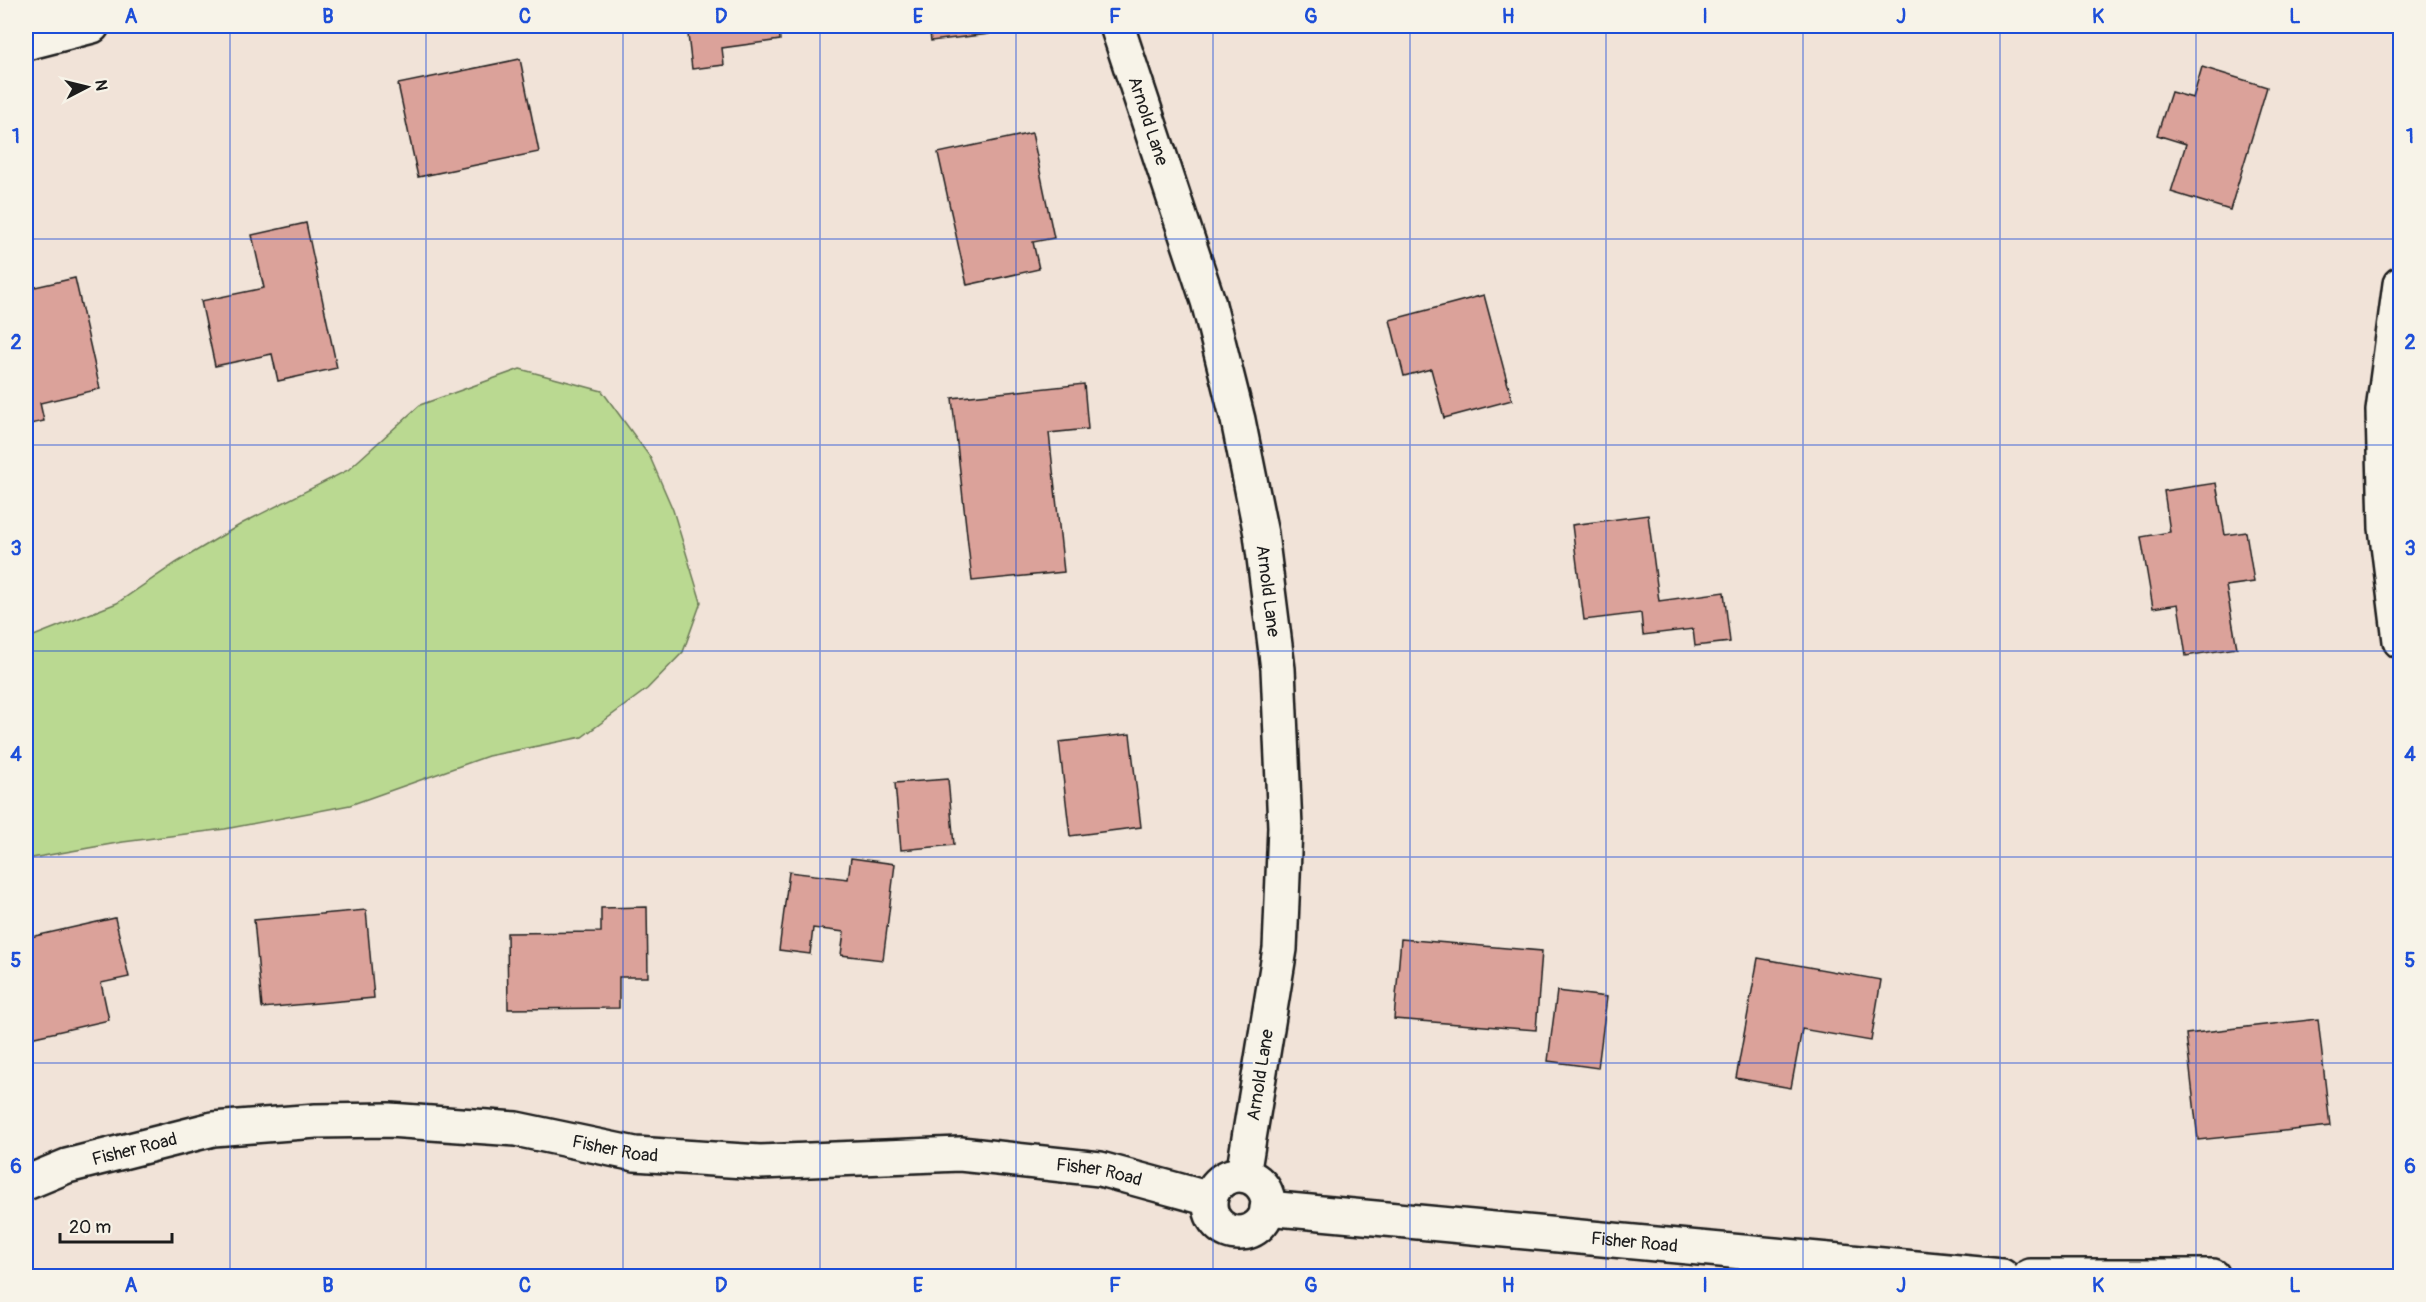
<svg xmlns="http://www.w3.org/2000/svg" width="2426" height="1302" viewBox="0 0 2426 1302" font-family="Pangolin,sans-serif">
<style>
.green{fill:#bad991;stroke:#6b7a56;stroke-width:1.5}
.building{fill:#dba29a;stroke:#1c1c1c;stroke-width:1.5}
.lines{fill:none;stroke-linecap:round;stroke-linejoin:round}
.minor-casing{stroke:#1c1c1c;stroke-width:38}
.tertiary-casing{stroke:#1c1c1c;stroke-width:38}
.minor{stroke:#f7f3e8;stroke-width:33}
.tertiary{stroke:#f7f3e8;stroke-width:33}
.grid{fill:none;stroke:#1d4ed8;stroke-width:1.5;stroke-opacity:0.55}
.labels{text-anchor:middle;stroke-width:4.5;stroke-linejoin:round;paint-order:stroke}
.street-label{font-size:18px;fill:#1c1c1c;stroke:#f7f3e8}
.neatline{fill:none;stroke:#1d4ed8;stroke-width:2}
.grid-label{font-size:20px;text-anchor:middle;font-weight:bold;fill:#1d4ed8}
</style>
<rect width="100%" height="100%" fill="#f1e3d8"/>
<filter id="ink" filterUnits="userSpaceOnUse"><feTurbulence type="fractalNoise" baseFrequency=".0167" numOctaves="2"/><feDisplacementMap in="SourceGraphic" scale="12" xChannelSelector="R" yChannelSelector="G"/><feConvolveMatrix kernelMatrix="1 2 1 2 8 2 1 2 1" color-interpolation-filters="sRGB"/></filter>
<g filter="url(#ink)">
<polygon class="green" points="520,369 602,391 650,457 673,510 701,602 683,652 647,689 582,737 488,756 350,805 225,829 123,842 26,859 26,639 117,603 176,563 243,523 348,470 420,405"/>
<g class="building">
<polygon points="687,26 779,26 780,40 722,48 724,65 692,69"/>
<polygon points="929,26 988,26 989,34 931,41"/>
<polygon points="520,59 539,152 418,177 398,84"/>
<polygon points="2202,67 2267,87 2230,210 2171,192 2186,144 2157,135 2171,92 2193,98"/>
<polygon points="1032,133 1054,238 1033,242 1039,269 967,285 938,153"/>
<polygon points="306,223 337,368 278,381 272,354 215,366 201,301 264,288 252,235"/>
<polygon points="75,278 100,389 40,403 44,421 26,425 26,331 27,330 26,289"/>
<polygon points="1484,295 1512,400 1444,418 1431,369 1404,376 1390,320"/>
<polygon points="1084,384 1088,429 1049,433 1064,572 972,581 952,398"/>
<polygon points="2216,483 2225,535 2246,532 2254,582 2226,586 2237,648 2186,656 2178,604 2153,608 2141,537 2170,532 2164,491"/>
<polygon points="1648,515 1659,601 1724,592 1730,642 1695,646 1693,629 1643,635 1641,613 1584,620 1572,525"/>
<polygon points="1130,734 1141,827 1070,836 1059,742"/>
<polygon points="948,779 954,845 901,850 895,783"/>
<polygon points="851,858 895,864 883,960 841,955 844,932 813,928 810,954 779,950 789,872 848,879"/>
<polygon points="647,907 648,977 619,977 619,1008 508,1009 507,933 601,932 601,908"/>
<polygon points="366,910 374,998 262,1008 254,920"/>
<polygon points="115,918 129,977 101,983 109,1020 26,1039 26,938"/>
<polygon points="1401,939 1542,951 1536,1030 1394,1019"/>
<polygon points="1758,958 1881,980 1871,1041 1802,1029 1791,1088 1736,1078"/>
<polygon points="1557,991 1607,997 1598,1068 1548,1061"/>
<polygon points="2318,1019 2330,1126 2198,1140 2186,1034"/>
</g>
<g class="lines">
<g class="minor-casing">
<g id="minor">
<path id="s1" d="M1117 26 1208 301 1238 420 1261 534 1278 669 1285 827 1280 949 1243 1175"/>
<polyline points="26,43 92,26"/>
<polyline points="2400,284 2383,411 2386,528 2400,641"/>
</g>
</g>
<g class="tertiary-casing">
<g id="tertiary">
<circle cx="1239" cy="1204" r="29"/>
<path id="s2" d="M26 1183 67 1166 213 1129 316 1121 389 1120 516 1129 635 1154 760 1162 960 1154 1100 1169 1210 1199"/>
<path id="s3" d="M1267 1208 2002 1276"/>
<polyline points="2030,1276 2213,1276"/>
</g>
</g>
<use href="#minor" class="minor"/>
<use href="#tertiary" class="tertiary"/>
</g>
</g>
<path class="grid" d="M230 26V1276M426 26V1276M623 26V1276M820 26V1276M1016 26V1276M1213 26V1276M1410 26V1276M1606 26V1276M1803 26V1276M2000 26V1276M2196 26V1276M26 239H2400M26 445H2400M26 651H2400M26 857H2400M26 1063H2400"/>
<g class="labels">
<g class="street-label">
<text dy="6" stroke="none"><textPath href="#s1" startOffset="100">Arnold Lane</textPath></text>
<text dy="6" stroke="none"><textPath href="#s1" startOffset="586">Arnold Lane</textPath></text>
<text transform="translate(1260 1075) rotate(-81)" y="6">Arnold Lane</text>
<text dy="6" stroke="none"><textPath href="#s2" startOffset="600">Fisher Road</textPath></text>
<text dy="6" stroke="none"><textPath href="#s2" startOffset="114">Fisher Road</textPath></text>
<text dy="6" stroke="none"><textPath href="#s2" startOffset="1086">Fisher Road</textPath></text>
<text dy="6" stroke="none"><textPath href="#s3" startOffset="369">Fisher Road</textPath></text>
</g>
</g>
<rect width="2426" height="1302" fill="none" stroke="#f7f3e8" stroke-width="66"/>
<g transform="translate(87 87) rotate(83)" stroke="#f7f3e8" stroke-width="4.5" paint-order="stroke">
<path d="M0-4.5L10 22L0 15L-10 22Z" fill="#1c1c1c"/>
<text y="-9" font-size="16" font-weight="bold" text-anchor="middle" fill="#1c1c1c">N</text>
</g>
<path d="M60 1233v9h112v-9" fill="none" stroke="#1c1c1c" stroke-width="3"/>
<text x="69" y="1233" font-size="18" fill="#1c1c1c" stroke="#f7f3e8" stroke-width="4.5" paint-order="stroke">20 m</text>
<rect x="33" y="33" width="2360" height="1236" class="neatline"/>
<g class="grid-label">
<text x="131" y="23">A</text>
<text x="328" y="23">B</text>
<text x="525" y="23">C</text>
<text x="721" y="23">D</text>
<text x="918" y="23">E</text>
<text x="1115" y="23">F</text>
<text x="1311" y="23">G</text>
<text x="1508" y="23">H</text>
<text x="1705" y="23">I</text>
<text x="1901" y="23">J</text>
<text x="2098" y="23">K</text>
<text x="2295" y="23">L</text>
<text x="16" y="143">1</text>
<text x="2410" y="143">1</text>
<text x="16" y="349">2</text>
<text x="2410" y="349">2</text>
<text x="16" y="555">3</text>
<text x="2410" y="555">3</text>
<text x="16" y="761">4</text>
<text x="2410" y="761">4</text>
<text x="16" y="967">5</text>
<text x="2410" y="967">5</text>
<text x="16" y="1173">6</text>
<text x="2410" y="1173">6</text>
<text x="131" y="1292">A</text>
<text x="328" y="1292">B</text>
<text x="525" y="1292">C</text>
<text x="721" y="1292">D</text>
<text x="918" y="1292">E</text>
<text x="1115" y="1292">F</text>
<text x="1311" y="1292">G</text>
<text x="1508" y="1292">H</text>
<text x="1705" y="1292">I</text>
<text x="1901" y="1292">J</text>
<text x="2098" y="1292">K</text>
<text x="2295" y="1292">L</text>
</g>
</svg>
